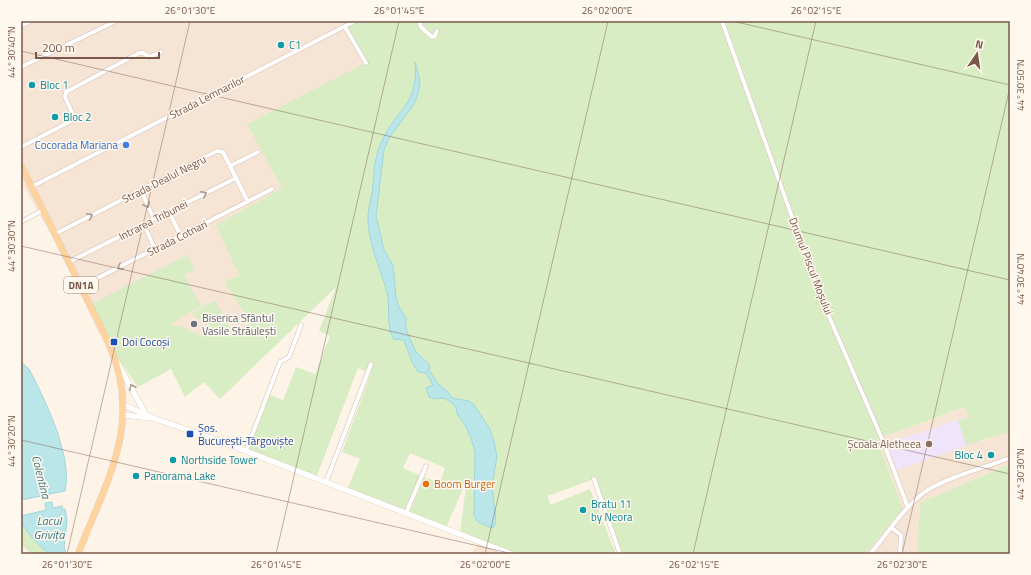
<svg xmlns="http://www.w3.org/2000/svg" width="1031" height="575" viewBox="0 0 1031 575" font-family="'Titillium Web',sans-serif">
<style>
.residential{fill:#f6e5d5}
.education{fill:#f0e4fa}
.green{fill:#d8edc4}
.water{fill:#bae6e9;stroke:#9fd7dc}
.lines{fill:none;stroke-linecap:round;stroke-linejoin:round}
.street-casing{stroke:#d4bcaf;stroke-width:5}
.secondary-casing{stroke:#d7bcab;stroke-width:6}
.primary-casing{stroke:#dcd3d0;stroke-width:7}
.street{stroke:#fff;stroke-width:4}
.secondary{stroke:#fff;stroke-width:5.5}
.primary{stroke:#ffd39d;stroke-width:6}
.oneway{stroke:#af9a92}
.ticks{fill:none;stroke:#7a5749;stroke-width:1;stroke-opacity:0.45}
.culture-dot{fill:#0f9aa8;stroke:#fff8ef;stroke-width:1.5}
.shop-dot{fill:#3f7fe0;stroke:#fff8ef;stroke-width:1.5}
.worship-dot{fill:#6b7280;stroke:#fff8ef;stroke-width:1.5}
.transit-dot{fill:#1a4fb4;stroke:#fff8ef;stroke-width:1.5}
.education-dot{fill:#8d6e63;stroke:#fff8ef;stroke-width:1.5}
.food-dot{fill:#e8710a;stroke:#fff8ef;stroke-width:1.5}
.labels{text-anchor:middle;stroke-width:3;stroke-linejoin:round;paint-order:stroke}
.shield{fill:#fff8ef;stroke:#a2877b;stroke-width:1}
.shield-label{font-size:10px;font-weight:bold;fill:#7a5749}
.culture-label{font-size:11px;fill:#0d838f;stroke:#fff8ef;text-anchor:start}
.street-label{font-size:11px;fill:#7a5749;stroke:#fff8ef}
.shop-label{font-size:11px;fill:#366cbe;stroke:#fff8ef;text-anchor:end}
.worship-label{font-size:11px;fill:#5b616d;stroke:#fff8ef;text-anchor:start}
.transit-label{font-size:11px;fill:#164399;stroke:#fff8ef;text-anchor:start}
.education-label{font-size:11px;fill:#785e54;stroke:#fff8ef;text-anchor:end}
.food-label{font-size:11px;fill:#c56008;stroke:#fff8ef;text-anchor:start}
.water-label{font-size:12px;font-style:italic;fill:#3b7980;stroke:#fff8ef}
.neatline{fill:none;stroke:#7a5749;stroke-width:1.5}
.ticks-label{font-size:10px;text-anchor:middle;fill:#7a5749}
</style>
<rect width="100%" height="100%" fill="#fef3e7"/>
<g class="residential">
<polygon points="21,21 342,21 366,63 282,188 239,275 224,282 252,322 234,335 229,324 192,313 208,325 200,336 186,328 91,304 21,182"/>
<polygon points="966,407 978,442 1010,432 1010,464 920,503 917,554 866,554 903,509 877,439"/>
<polygon points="479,543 506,554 471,554"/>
</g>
<polygon class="education" points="962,418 971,444 897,470 887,444"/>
<g class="green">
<polygon points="342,21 1010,21 1010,432 966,445 958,421 969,417 965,407 877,439 903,509 866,554 621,554 594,479 548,496 550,505 590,489 616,554 511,554 460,533 467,479 446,528 409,514 424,477 440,483 445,468 410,453 403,468 422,476 406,513 347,490 360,459 342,452 371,373 358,368 316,478 246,451 267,394 283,400 296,367 315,374 330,336 319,331 336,287 220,399 204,382 185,397 171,369 138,387 113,352 91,304 187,255 195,270 184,275 201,306 170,324 186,328 200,336 207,325 192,313 215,300 234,335 251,322 224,282 239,275 216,225 282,188 247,124 365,63"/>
<polygon points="1010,464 1010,554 917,554 920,503"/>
<polygon points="21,519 28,531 49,554 31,554 21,544"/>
</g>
<g class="water">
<path d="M415 62 420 81 418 94 414 104 389 138 384 150 376 216 384 250 393 265 396 297 398 305 406 318V328L410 339 416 352 430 365 429 370 438 384 447 391 452 398 469 401 474 405 490 429 494 441 497 456 492 486 496 521 494 527 492 528 478 522 474 516 475 452 471 438 465 425 457 414 456 407 451 402 443 398 436 399 429 397 426 388 433 385 426 373 418 372 412 362 404 340 394 339C385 325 391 307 387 292 380 266 367 242 368 215 369 205 372 195 373 185 374 170 375 156 381 143 396 108 419 106 415 62Z"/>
<path d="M21 362 29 369C45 400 73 456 65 491L49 494V499L42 500 41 496 21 500Z"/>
<path d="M52 502 53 508 62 506V509H65L67 520 64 547 66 554H49C40 545 21 530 21 516L46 510 45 503Z"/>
</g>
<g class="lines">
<g class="street-casing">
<g id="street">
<polyline points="419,21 421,27 432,37 435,36 437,31"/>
<polyline points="722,21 821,298 883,441 908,508"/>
<polyline points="21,26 31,21"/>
<polyline points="345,27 366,63"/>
<polyline points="21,67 116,21"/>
<polyline points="21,147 75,119 65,97 66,92 139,53 143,53 149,57 161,52"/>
<polyline points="230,166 258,152"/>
<polyline points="31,187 355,21"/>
<polyline points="141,191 154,219"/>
<polyline points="169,212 181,236"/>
<polyline points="21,222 43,210"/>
<polyline points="144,225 155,249"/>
<polyline points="55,234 217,151 223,152 248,202"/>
<polyline points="69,262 236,178"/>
<polyline points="82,286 272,189"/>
<polyline points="246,451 280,362 289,357 301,325"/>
<polyline points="594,479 620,554"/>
<polyline points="326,482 371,364"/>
<polyline points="406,513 426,466"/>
<polyline points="892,528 901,535 900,554"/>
<path d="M870 554C887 534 902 510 922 494 943 478 984 468 1010 458"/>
</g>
</g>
<g class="secondary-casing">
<g id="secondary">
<polyline points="117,362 145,413"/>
<polyline points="124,405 153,418 220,441 511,554"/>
<polyline points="124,415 151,418"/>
</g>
</g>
<g class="primary-casing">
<path id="primary" d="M21 165 109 344C144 422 106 482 78 554"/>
</g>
<use href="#street" class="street"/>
<use href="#secondary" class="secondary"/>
<use href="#primary" class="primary"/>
</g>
<defs><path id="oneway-chevron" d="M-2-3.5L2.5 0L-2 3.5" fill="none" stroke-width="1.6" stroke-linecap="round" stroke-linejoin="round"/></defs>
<g class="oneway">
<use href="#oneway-chevron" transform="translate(204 194) rotate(-27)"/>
<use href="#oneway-chevron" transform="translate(147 205) rotate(64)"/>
<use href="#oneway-chevron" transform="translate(90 216) rotate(-26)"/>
<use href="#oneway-chevron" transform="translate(120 267) rotate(153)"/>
<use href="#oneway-chevron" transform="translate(132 387) rotate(-116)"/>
</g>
<path class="ticks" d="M732 21 1010 85M21 51 1010 280M21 246 1010 474M21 440 513 554M67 554 190 21M276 554 399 21M485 554 608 21M693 554 816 21M902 554 1010 87"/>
<g class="culture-dot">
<circle cx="281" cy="45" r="4"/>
<circle cx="32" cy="85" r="4"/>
<circle cx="55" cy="117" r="4"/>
<circle cx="991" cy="455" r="4"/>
<circle cx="173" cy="460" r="4"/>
<circle cx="136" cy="476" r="4"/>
<circle cx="583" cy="510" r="4"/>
</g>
<circle class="shop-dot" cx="126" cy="145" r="4"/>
<circle class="worship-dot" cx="194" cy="324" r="4"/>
<g class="transit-dot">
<rect x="110" y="338" width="8" height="8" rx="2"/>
<rect x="186" y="430" width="8" height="8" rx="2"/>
</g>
<circle class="education-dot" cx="929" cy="444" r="4"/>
<circle class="food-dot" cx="426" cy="484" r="4"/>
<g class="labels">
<rect class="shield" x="64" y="277" width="34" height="16" rx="3"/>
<g class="shield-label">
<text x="81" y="289">DN1A</text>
</g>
<g class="culture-label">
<text x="289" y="49">C1</text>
<text x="40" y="89">Bloc 1</text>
<text x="63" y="121">Bloc 2</text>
<text x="983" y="459" text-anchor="end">Bloc 4</text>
<text x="181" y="464">Northside Tower</text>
<text x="144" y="480">Panorama Lake</text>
<text x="591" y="508">Bratu 11<tspan x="591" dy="13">by Neora</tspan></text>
</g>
<g class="street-label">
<text transform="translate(207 97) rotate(-27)" y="4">Strada Lemnarilor</text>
<text transform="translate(164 179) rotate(-27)" y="4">Strada Dealul Negru</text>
<text transform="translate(153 220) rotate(-27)" y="4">Intrarea Tribunei</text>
<text transform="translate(177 238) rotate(-27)" y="4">Strada Cotnari</text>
<text transform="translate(811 266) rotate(69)" y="4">Drumul Piscul Moșului</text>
</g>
<g class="shop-label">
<text x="118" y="149">Cocorada Mariana</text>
</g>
<g class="worship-label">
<text x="202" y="322">Biserica Sfântul<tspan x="202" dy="13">Vasile Străulești</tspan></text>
</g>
<g class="transit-label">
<text x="122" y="346">Doi Cocoși</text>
<text x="198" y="432">Șos.<tspan x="198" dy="13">București-Târgoviște</tspan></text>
</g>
<g class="education-label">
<text x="921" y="448">Școala Aletheea</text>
</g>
<g class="food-label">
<text x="434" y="488">Boom Burger</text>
</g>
<g class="water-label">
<text transform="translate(41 477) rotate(76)" y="4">Colentina</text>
<text x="49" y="525">Lacul<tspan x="49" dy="14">Grivița</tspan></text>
</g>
</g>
<rect width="1031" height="575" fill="none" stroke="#fff8ef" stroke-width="44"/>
<g transform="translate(977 54) rotate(13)" stroke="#fff8ef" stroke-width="3" paint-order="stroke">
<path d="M0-3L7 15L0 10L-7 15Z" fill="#7a5749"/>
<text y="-6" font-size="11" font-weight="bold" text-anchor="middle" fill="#7a5749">N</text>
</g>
<path d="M36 52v6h123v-6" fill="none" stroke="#7a5749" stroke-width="2"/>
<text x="42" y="52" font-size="12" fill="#7a5749" stroke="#fff8ef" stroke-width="3" paint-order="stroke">200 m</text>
<rect x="22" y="22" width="987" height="531" class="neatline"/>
<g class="ticks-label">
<text x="190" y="14">26°01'30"E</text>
<text x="399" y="14">26°01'45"E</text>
<text x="607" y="14">26°02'00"E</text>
<text x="816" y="14">26°02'15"E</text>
<text transform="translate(11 52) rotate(-90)" y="4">44°30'40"N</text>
<text transform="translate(1020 85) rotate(-90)" y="4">44°30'50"N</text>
<text transform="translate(11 246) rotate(-90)" y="4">44°30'30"N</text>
<text transform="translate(1020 279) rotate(-90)" y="4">44°30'40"N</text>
<text transform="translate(11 441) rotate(-90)" y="4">44°30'20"N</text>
<text transform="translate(1020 474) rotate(-90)" y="4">44°30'30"N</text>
<text x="67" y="568">26°01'30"E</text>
<text x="276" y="568">26°01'45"E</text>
<text x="485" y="568">26°02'00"E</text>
<text x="694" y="568">26°02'15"E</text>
<text x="902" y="568">26°02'30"E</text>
</g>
</svg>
